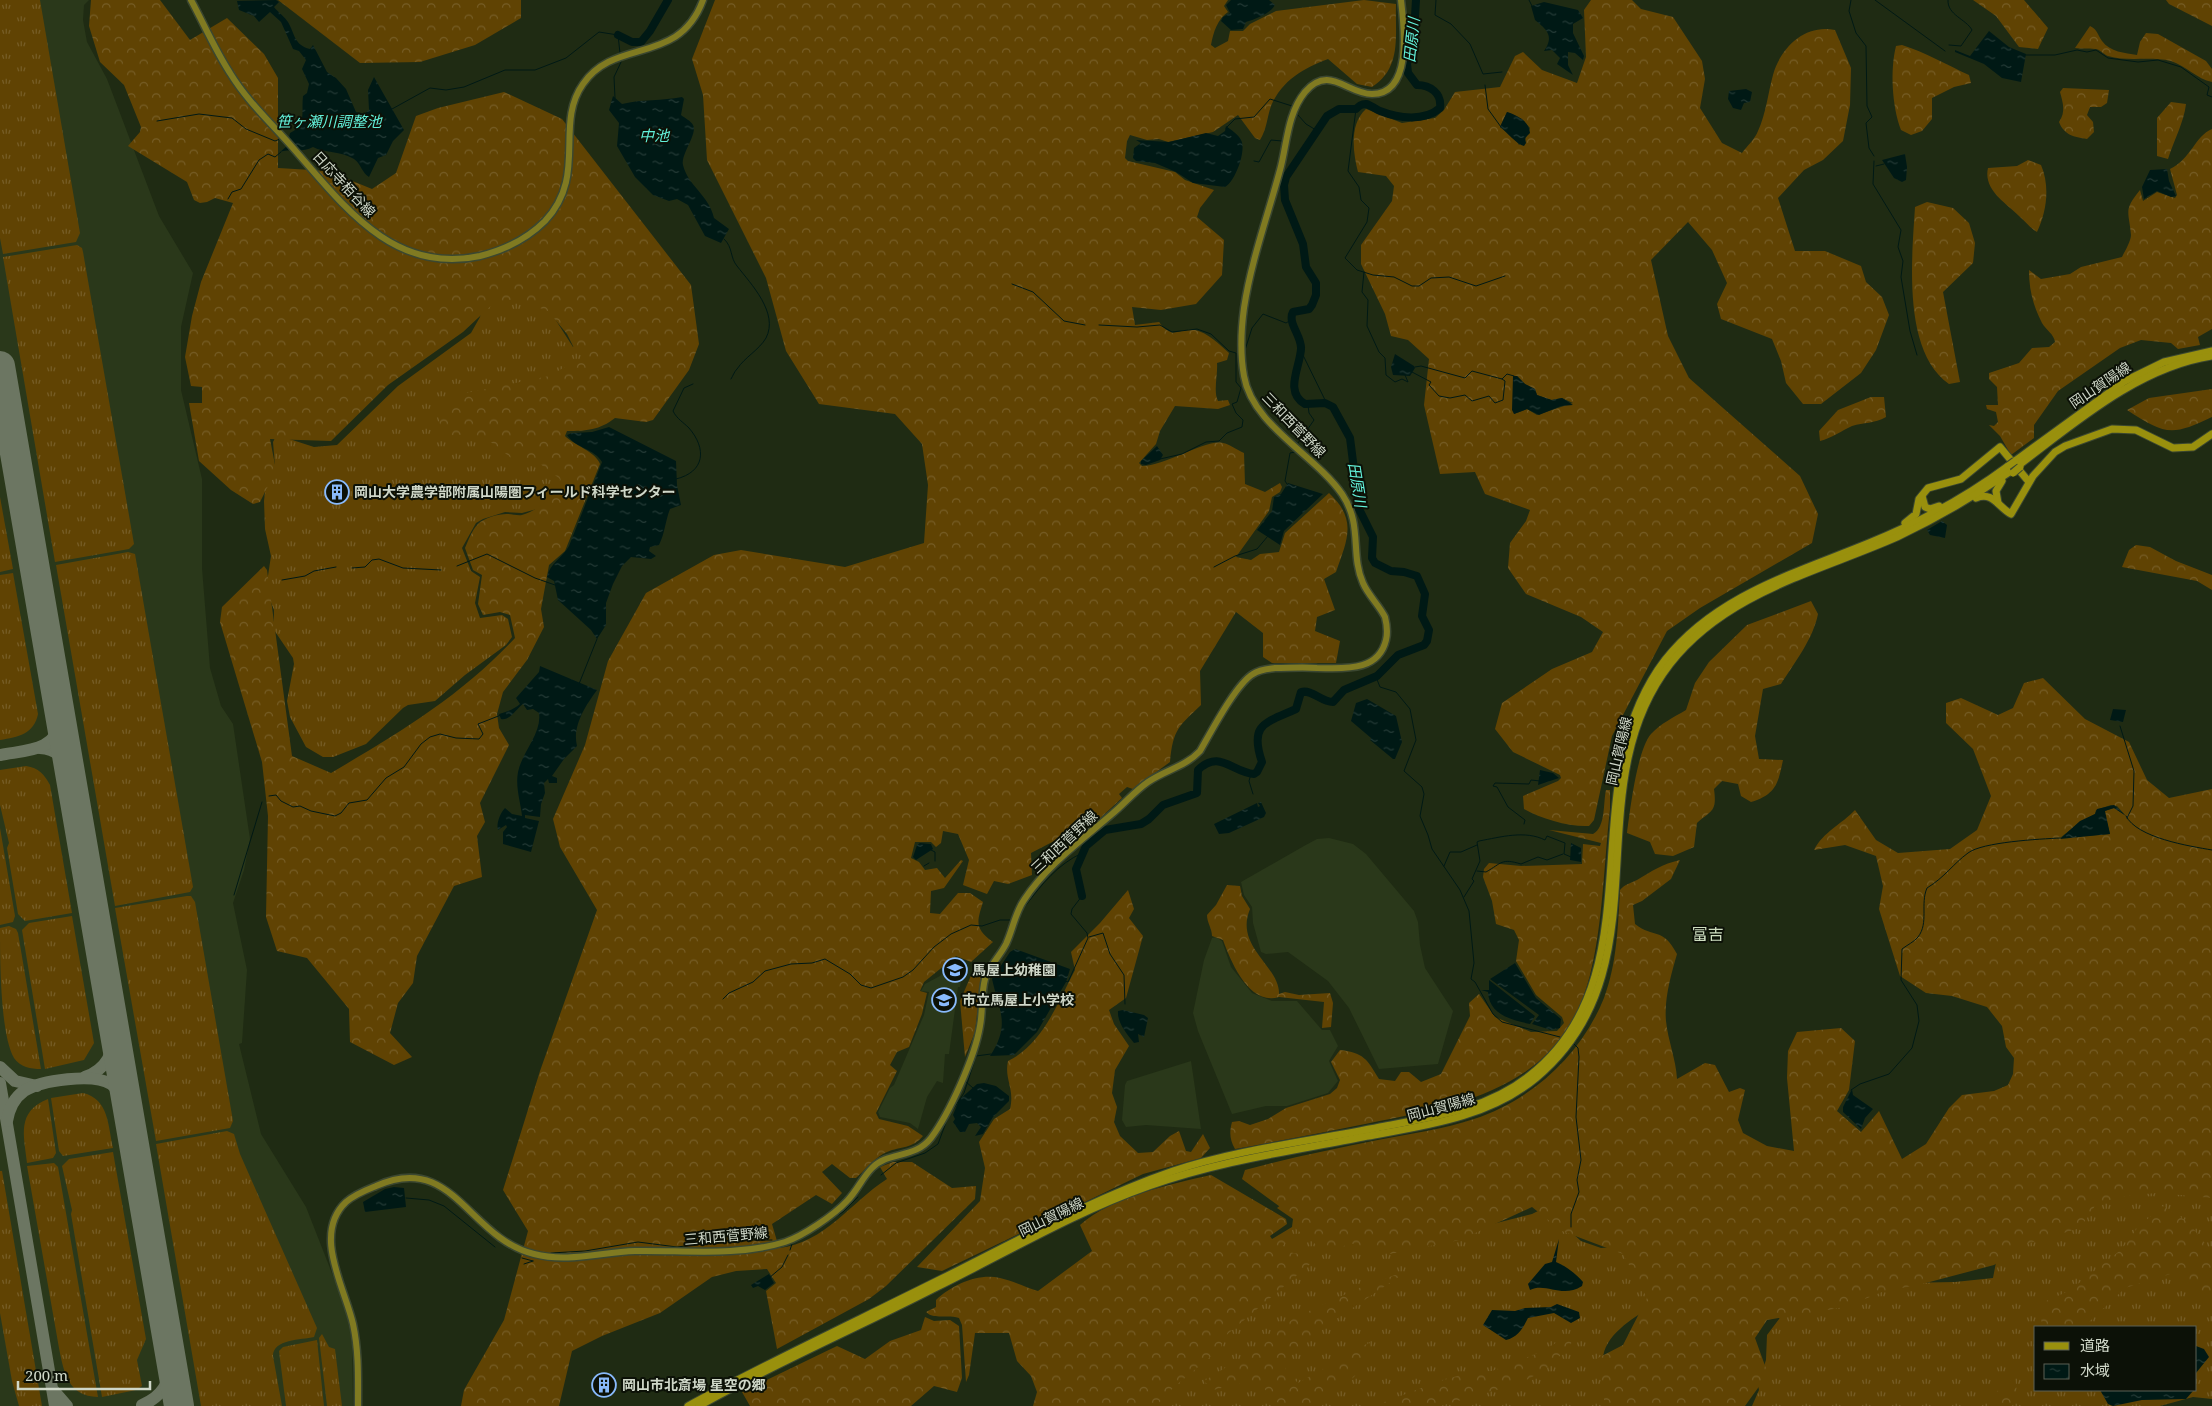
<svg xmlns="http://www.w3.org/2000/svg" width="2212" height="1406" viewBox="0 0 2212 1406" font-family="'Noto Serif','Noto Sans JP',serif">
<style>
.built{fill:#2a381a}
.grass{fill:url(#grass-tufts);fill-rule:evenodd}
.forest{fill:url(#forest-crowns);fill-rule:evenodd}
.water{fill:url(#water-ripples)}
.lines{fill:none;stroke-linecap:round;stroke-linejoin:round}
.stream{stroke:#001915;stroke-width:1}
.river{stroke:#001915;stroke-width:8}
.taxiway{stroke:#6c7662;stroke-width:12}
.runway{stroke:#6c7662;stroke-width:30}
.secondary-casing{stroke:#3b4730;stroke-width:9}
.primary-casing{stroke:#3b4730;stroke-width:9}
.secondary{stroke:#807a21;stroke-width:6}
.primary{stroke:#99900d;stroke-width:7}
.primary-bridge-casing{stroke:#3b4730;stroke-width:9;stroke-linecap:butt}
.primary-bridge{stroke:#99900d;stroke-width:7}
.labels{text-anchor:middle;stroke-width:4;stroke-linejoin:round;paint-order:stroke}
.street-label{font-size:14px;fill:#cfd7c8;stroke:#0c1107}
.poi-label{font-size:14px;font-weight:bold;fill:#cfd7c8;stroke:#0c1107;text-anchor:start}
.water-label{font-size:15px;font-style:italic;fill:#62f0d9;stroke:#0c1107}
.quarter-label{font-size:16px;fill:#cedec0;stroke:#0c1107}
</style>
<defs>
<pattern id="grass-tufts" width="24" height="20" patternUnits="userSpaceOnUse" patternTransform="scale(1.25)"><rect width="24" height="20" fill="#604303"/><path d="M3 7l-1-3M5 7V3M7 7l1-3M15 17l-1-3M17 17v-4M19 17l1-3" fill="none" stroke="#765d26"/></pattern>
<pattern id="forest-crowns" width="20" height="18" patternUnits="userSpaceOnUse" patternTransform="scale(1.25)"><rect width="20" height="18" fill="#604303"/><path d="M2 6a3 3 0 1 1 6 0M12 15a3 3 0 1 1 6 0" fill="none" stroke="#765d26"/></pattern>
<pattern id="water-ripples" width="26" height="14" patternUnits="userSpaceOnUse" patternTransform="scale(1.25)"><rect width="26" height="14" fill="#001915"/><path d="M2 4q2-2 4 0t4 0M15 11q2-2 4 0t4 0" fill="none" stroke="#243a36"/></pattern>
</defs>
<rect width="100%" height="100%" fill="#1f2b13"/>
<g class="built">
<polygon points="0,0 89,0 84,5 83,20 87,42 107,79 159,216 193,273 181,327 181,390 202,479 202,568 210,668 221,706 233,724 250,839 244,870 233,903 247,970 242,1043 239,1044 261,1134 306,1207 346,1309 352,1343 353,1406 0,1406"/>
<polygon points="1329,838 1353,844 1366,854 1414,911 1418,922 1420,945 1425,968 1453,1011 1438,1064 1379,1069 1349,1008 1328,981 1288,952 1266,954 1261,952 1253,923 1252,907 1244,895 1241,882 1304,846 1317,839"/>
<polygon points="1216,937 1222,941 1231,967 1252,993 1272,1001 1297,1001 1322,1030 1330,1030 1338,1046 1329,1061 1338,1081 1328,1093 1287,1106 1266,1106 1232,1114 1198,1031 1193,1013 1204,960 1212,938"/>
<polygon points="956,959 963,960 964,963 960,987 958,987 949,1054 945,1054 943,1083 937,1081 927,1097 918,1129 910,1123 880,1117 878,1112 890,1088 894,1085 924,1015 929,992 921,991 925,984 940,976"/>
<polygon points="1191,1061 1201,1129 1146,1125 1126,1127 1122,1120 1125,1085 1127,1081"/>
</g>
<g class="grass">
<polygon points="0,0 40,0 80,233 76,242 3,254 0,238"/>
<polygon points="77,245 82,248 83,252 134,544 129,549 55,562 3,257"/>
<polygon points="489,281 548,308 573,347 613,316 562,410 564,487 537,509 522,513 505,512 483,519 476,523 462,548 471,571 480,577 475,603 480,618 502,615 508,619 512,637 506,645 465,675 435,701 408,705 403,708 366,744 333,757 323,757 306,747 290,717 287,701 294,664 293,658 274,630 274,610 266,589 271,556 265,529 264,501 266,484 275,466 273,442 276,436 280,436 314,447 337,445 398,386 471,333 480,317"/>
<polygon points="0,497 13,569 0,572"/>
<polygon points="128,552 135,554 193,887 190,892 115,906 56,565"/>
<path d="M13 573 38 714C34 734 18 737 0 740V575Z"/>
<path d="M26 766C39 768 44 774 50 785L72 913 25 921 18 914 7 848 9 843 0 805V770Z"/>
<polygon points="0,828 15,916 13,922 0,925"/>
<polygon points="187,896 191,896 195,902 233,1121 230,1128 156,1141 115,908"/>
<polygon points="72,916 94,1043 84,1060 45,1069 22,930 29,923"/>
<path d="M9 926 16 929 18 933 41 1069C31 1069 20 1067 14 1058 0 1034 0 958 0 928Z"/>
<path d="M83 1093C109 1099 108 1126 113 1148L63 1156 59 1151 51 1098Z"/>
<path d="M48 1099 56 1153 53 1158 27 1163C24 1135 16 1112 48 1099Z"/>
<path d="M2212 1122V1399L2193 1397 2160 1406H1752L1759 1390 1756 1376 1763 1369 1766 1360 1767 1335 1785 1311 1902 1283 1955 1282 1993 1278 1998 1252ZM2036 1327H2196V1390H2036Z"/>
<path d="M227 1131 234 1134 240 1154 317 1328 314 1337C301 1340 273 1339 273 1356L282 1406H201L156 1144Z"/>
<polygon points="113,1152 146,1339 137,1360 142,1386 136,1390 102,1397 71,1214 72,1210 62,1166 69,1159"/>
<path d="M54 1163 58 1167 98 1397C68 1396 64 1373 59 1348L27 1166Z"/>
<polygon points="0,1171 2,1171 42,1406 19,1406 12,1381 0,1313"/>
<path d="M1292 1196 1481 1227 1532 1214 1544 1208 1581 1241 1601 1248 1616 1247 1636 1254 1651 1307C1633 1318 1603 1336 1603 1360 1603 1375 1610 1392 1613 1406H1143L1262 1245 1292 1227 1293 1219 1277 1208Z"/>
<polygon points="322,1334 329,1347 335,1349 342,1406 327,1406 319,1338"/>
<polygon points="317,1340 324,1406 286,1406 279,1351 283,1347"/>
</g>
<g class="forest">
<path d="M91 0H160L190 40 227 18 264 54 278 78V168L328 171 372 189 396 173 416 116 438 108 504 92 562 119 691 285 699 344 689 370 653 420 646 422 615 418C600 430 586 431 567 431L565 436C574 445 596 452 600 464L565 551 549 565 541 609 544 627 527 660 503 692 497 714 499 728 509 745 480 803 485 822 477 836 482 877 454 886 417 956 413 983 398 1003 390 1033 412 1057 394 1065 350 1042 349 1009 307 958 277 951 266 917 268 816 262 762 220 622 222 607 264 566 267 570 292 756 331 773C399 733 461 696 515 638L510 615 500 612 483 615 478 604 482 575 473 570 465 548C468 541 472 530 478 524 484 518 498 514 507 514 512 514 518 516 522 515 538 511 556 494 560 479L539 463H517L494 444 473 434 442 436 437 409 461 394 549 376 572 363H585V356L576 352 567 334 548 311 515 299 494 303 463 332 388 385 331 441 270 439 276 470 260 502 253 504 231 490 199 461 189 403H202V387L191 386 185 357 192 316 201 282 233 203 215 198 207 202 200 203 194 200 187 182 128 146 140 132 141 127 124 85 100 62 89 26Z"/>
<polygon points="278,0 521,0 521,18 475,45 420,62 360,63"/>
<path d="M715 0H1228L1224 6 1228 12C1218 18 1213 33 1211 45L1215 48 1228 41 1230 31H1243L1250 24 1276 11 1364 0 1396 4C1395 36 1402 68 1372 87L1357 84 1328 59C1304 68 1282 80 1271 106 1267 117 1267 129 1260 140L1255 138 1238 115 1213 132 1168 142 1159 139 1147 140 1130 135 1127 141 1125 158 1128 161 1175 172 1185 180 1214 190 1200 208 1197 217 1224 240 1222 275 1196 304 1161 310 1132 307 1135 325 1159 322C1173 341 1178 328 1195 330 1208 333 1219 344 1229 353L1227 360 1217 363C1218 374 1213 392 1218 401L1228 400 1230 405 1218 409 1175 406 1160 431 1156 444 1139 463 1142 466C1166 466 1205 439 1223 443 1229 444 1237 450 1244 453L1245 484 1265 492 1280 483 1282 487 1280 492 1272 497 1269 511 1236 557 1251 560 1260 554 1279 552 1285 533 1329 493C1358 520 1347 540 1336 572L1324 579 1335 610 1317 617 1315 631 1340 641 1336 663H1272L1263 657V633L1236 612 1200 671 1201 705C1179 726 1173 729 1170 762L1133 789 1127 787 1119 794 1122 798 1097 821 1080 822 1060 838 1031 853 1032 875 1008 884 994 881 987 894 963 885 969 860 958 834 943 831 941 843 936 847 931 842H915L911 858 919 862 925 870 937 868 945 878 961 860 963 861 944 888 931 891 930 913 940 914 958 893H970L983 902C977 922 974 928 993 942L971 962 956 956 924 982 920 991 927 993 922 1014 909 1047 897 1052 890 1065 897 1071 876 1113 879 1119 908 1126 923 1136C912 1149 901 1146 887 1152 876 1156 865 1170 856 1178H850L832 1164 822 1172 842 1193 832 1204 816 1195 772 1224 779 1248C825 1243 851 1202 887 1179L880 1167 893 1162H912L952 1188 976 1186 975 1199 886 1286 869 1299 777 1349 766 1291 776 1283 767 1269 736 1271 712 1277 660 1313 602 1336 572 1351 559 1406H461L464 1390 504 1320 528 1231 503 1190 540 1071 597 910 560 847 553 819 585 745 608 661 646 593 714 555 741 550 845 567 924 543 928 485 922 444 895 414 819 404 786 351 766 278 707 160 703 95 692 59Z"/>
<path d="M1591 0H1632L1641 9 1673 17 1702 61 1705 79 1700 108 1722 143 1742 153C1747 146 1755 139 1758 131 1766 114 1768 93 1773 75 1781 47 1805 24 1835 30L1851 68 1850 105 1843 141 1823 160 1804 170 1778 198 1795 251H1825L1861 266 1866 282 1882 297 1889 315 1876 350 1861 373 1821 404H1803L1786 383 1781 361 1772 339 1721 319 1717 304 1727 283 1712 250 1688 222 1651 260 1668 336 1689 378 1800 476 1818 514 1812 543 1700 608 1667 631 1612 736 1594 820 1589 826C1569 827 1542 819 1524 809L1523 796 1558 781 1561 778 1560 775 1513 752 1495 729 1502 703 1552 669 1592 652 1603 632 1581 617 1526 594 1508 568 1510 543 1526 521 1530 510 1485 494 1475 472 1440 474 1424 405 1429 359 1408 340 1391 336 1385 314 1361 264V245L1392 201 1394 186 1386 176 1358 172C1353 153 1349 124 1366 109L1402 123 1435 118 1444 110 1455 92 1500 87 1515 56 1523 52 1542 70 1577 83 1586 57 1584 10ZM1507 112 1522 119 1530 128 1525 140 1519 145 1514 137 1500 127ZM1517 376 1525 384 1535 389 1537 395 1551 400 1562 398 1573 403 1537 415 1527 409 1514 414Z"/>
<polygon points="1973,0 2024,0 2048,28 2038,49 2019,47 1996,16"/>
<polygon points="2166,0 2212,0 2212,26 2169,4"/>
<path d="M2090 26C2098 30 2097 34 2102 41 2110 52 2125 53 2137 55L2140 42 2146 33 2158 34 2206 61 2212 69V82C2197 79 2186 66 2171 61 2150 56 2128 62 2108 56 2103 54 2100 49 2095 49 2088 48 2082 49 2075 48Z"/>
<path d="M1902 45C1925 52 1947 65 1969 75L1971 83 1954 87 1932 98V119L1922 131 1911 135 1901 130C1892 106 1890 70 1896 46Z"/>
<path d="M2063 88 2109 90 2107 103 2101 107H2090L2087 115 2093 122 2094 132 2087 139C2074 137 2064 135 2059 122 2066 112 2063 103 2060 92Z"/>
<path d="M2171 102 2186 104C2184 122 2174 140 2168 159L2157 156V118Z"/>
<path d="M2212 129V329L2198 337 2200 345 2178 349 2171 343 2141 340 2120 348 2058 391 2034 425V438L2011 455 2000 436 1989 425 1994 426 1998 422 1996 412 1987 409 1986 405H1998L1997 387 1989 379V373L2019 363 2032 348 2049 347 2055 342C2054 334 2046 330 2042 323 2033 305 2029 290 2029 270L2041 279 2070 274 2081 267 2122 257C2125 251 2131 241 2131 235 2129 211 2123 211 2140 190L2143 201 2157 192 2175 198 2177 195 2170 169C2191 159 2195 136 2212 129Z"/>
<path d="M2028 160 2041 165C2050 186 2047 211 2037 232 2029 227 2026 222 2019 216 2006 203 1983 190 1988 168L2017 166Z"/>
<path d="M1927 202 1953 208 1969 223 1975 243 1973 263 1943 292 1960 382 1949 384C1902 351 1912 258 1915 207Z"/>
<path d="M2212 389V417C2171 437 2164 434 2127 410L2149 398Z"/>
<path d="M1871 397H1884L1886 417C1874 424 1864 422 1852 426 1841 431 1832 438 1820 441L1819 431 1838 410Z"/>
<polygon points="2136,545 2150,547 2176,561 2212,575 2212,590 2197,581 2122,567 2129,550"/>
<path d="M1811 601 1818 614C1813 639 1795 662 1781 684L1763 689 1755 736 1759 759 1783 760C1778 784 1776 794 1751 802L1741 796 1738 784 1722 781 1714 789C1717 812 1712 810 1697 823L1694 847 1673 856 1655 854 1650 842 1627 833C1630 811 1637 750 1651 734 1660 724 1674 717 1686 710L1695 683 1709 662 1747 625Z"/>
<path d="M2043 678 2085 719 2129 742 2147 780 2169 798 2212 789V1198L2158 1193 2131 1195 2097 1203 2080 1228 2024 1245 1994 1265 1922 1284 1882 1292 1845 1307 1767 1320 1755 1338 1768 1374 1745 1406H1605L1598 1358 1623 1345 1647 1298 1623 1254 1562 1231 1532 1207 1460 1240 1390 1254 1350 1243 1328 1254 1296 1229 1294 1217 1242 1179 1245 1170C1289 1158 1333 1149 1378 1140 1410 1134 1444 1129 1474 1119 1532 1100 1581 1055 1604 998 1617 964 1618 926 1620 890 1625 884 1631 883 1637 880 1652 871 1662 864 1680 860L1671 879 1642 901 1633 905 1635 924C1654 939 1662 926 1677 954 1671 975 1664 999 1666 1021 1668 1041 1676 1059 1677 1079L1705 1063 1715 1065 1729 1092 1740 1088 1745 1090 1738 1120 1743 1133 1767 1146 1794 1151 1787 1078 1788 1051 1797 1032 1841 1028 1855 1041 1849 1090 1837 1111 1861 1132 1879 1111 1902 1159 1926 1144 1949 1108 1962 1095 1994 1091 2008 1085 2013 1074 2014 1058 2006 1047 2002 1026 1987 1007 1952 996 1926 993 1900 976 1879 909 1883 886 1876 856 1845 845 1814 850C1823 832 1842 824 1855 810L1876 840 1898 853 1950 849 1977 830 1991 796 1973 749 1946 723V703L1961 698 1998 715 2013 708 2024 683ZM2111 805 2117 806 2125 815 2114 808 2104 811 2110 834 2060 838 2080 822 2095 814 2096 810Z"/>
<path d="M1606 790H1610V809C1604 862 1603 924 1590 975 1562 1086 1467 1104 1370 1123 1325 1132 1280 1141 1235 1149 1230 1140 1229 1133 1232 1122L1239 1121 1250 1125 1268 1119 1286 1108 1330 1094 1337 1088 1340 1080 1331 1062 1340 1050C1364 1053 1367 1059 1379 1079L1395 1081 1401 1072H1409L1421 1082 1441 1074 1470 1016 1469 1003 1479 994 1495 1017 1531 1032 1557 1031 1564 1023 1562 1017 1536 995 1516 961 1519 940 1514 930 1496 924 1492 901 1483 877 1484 869 1489 863 1521 866 1582 864 1583 844 1600 846 1601 843 1549 830 1593 834C1606 827 1603 803 1606 790Z"/>
<path d="M1227 885 1240 886 1242 896 1250 909C1234 947 1280 966 1279 994L1285 992 1299 995 1330 993 1333 1003 1331 1027 1322 1028 1324 1002 1279 997C1249 1006 1231 962 1223 940L1212 936C1212 928 1207 923 1207 915L1216 905Z"/>
<path d="M1128 890 1134 909 1129 918 1143 936 1126 998 1109 1010 1114 1024 1129 1046 1115 1070 1112 1093 1117 1107 1114 1122 1120 1136 1138 1153 1153 1152 1170 1136 1179 1131 1186 1151 1191 1152 1203 1134 1210 1148 1201 1158 1143 1174 942 1271 917 1267 980 1201 985 1168 979 1142 994 1119 1010 1109C1015 1088 1004 1080 1008 1061 1043 1044 1058 1002 1075 970L1071 952 1100 923Z"/>
<polygon points="983,963 975,1032 965,1057 960,1001 973,971"/>
<path d="M1211 1175 1286 1219 1287 1224 1270 1236 1272 1239 1286 1238V1242L1279 1250 1313 1257 1315 1260 1223 1338 1221 1348 1174 1387 1156 1406H1033L1037 1392 1031 1376 1017 1361 1009 1333H975L969 1375 966 1382 962 1325 959 1318C948 1314 934 1320 926 1312L936 1307V1300C952 1285 978 1273 1000 1278 1013 1281 1025 1287 1038 1291L1092 1251 1080 1225C1111 1197 1171 1184 1211 1175Z"/>
<polygon points="2163,1206 2188,1222 2212,1252 2212,1305 2177,1272 2125,1288 2084,1327 2043,1327 2037,1305 2069,1291 2122,1249 2138,1227"/>
<polygon points="1395,1275 1400,1276 1314,1334 1291,1353 1285,1370 1298,1383 1370,1342 1370,1355 1354,1377 1321,1402 1314,1406 1281,1406 1256,1380 1213,1390 1204,1381 1249,1353 1294,1318 1359,1288"/>
<polygon points="925,1317 934,1321 950,1320 959,1326 962,1378 957,1392 934,1386 911,1406 750,1406 742,1392 837,1346 865,1359 890,1341 921,1330"/>
<polygon points="1575,1331 1570,1347 1543,1371 1521,1383 1440,1406 1374,1406 1437,1382 1467,1373 1492,1371 1541,1352"/>
<polygon points="2015,1377 2017,1393 2012,1406 1988,1406 1995,1393"/>
</g>
<g class="water">
<path d="M276 0 279 2 274 7C278 12 285 17 288 22 295 34 294 45 310 49L313 45 327 72 336 78 346 89 356 112 364 114 369 110 368 90 374 77 404 130 393 141 386 155 378 158 369 177C362 173 361 164 354 159 341 151 324 153 313 147 303 153 292 148 280 152L287 146 290 133C307 125 301 112 303 96L307 93 309 84 302 69 306 60 299 51 293 49 281 22 270 12 259 22 254 16 239 10 237 1H234Z"/>
<path d="M1231 0H1269L1275 5C1270 14 1255 19 1246 22L1243 29 1231 30 1221 21 1223 17 1230 13 1226 5Z"/>
<path d="M1544 2 1578 10 1583 18 1573 24V33L1584 56 1583 60 1575 53 1568 52V65L1573 75 1557 64 1560 58 1552 50 1544 51C1555 36 1546 29 1535 20L1531 6Z"/>
<polygon points="1989,31 2009,47 2026,54 2021,82 2002,78 1984,64 1955,52 1955,50 1970,56"/>
<polygon points="1746,89 1752,92 1750,102 1744,103 1741,110 1733,108 1728,99 1729,91"/>
<path d="M613 96 622 104C642 99 662 101 682 97L684 99 681 115C685 118 691 121 693 125 698 134 681 153 683 165 688 186 709 195 714 218L729 229 721 243 705 236 688 205 677 199 669 201 653 195 635 177 617 146 619 123 609 110Z"/>
<path d="M1507 112C1517 115 1529 121 1530 133L1525 138 1526 143 1524 146C1517 145 1507 132 1500 127Z"/>
<path d="M1226 126C1231 130 1238 134 1241 140 1247 150 1235 182 1225 187L1193 183 1176 172 1155 163 1136 161 1133 158 1134 148 1141 143 1136 140 1169 142 1206 133 1218 136 1225 131Z"/>
<polygon points="1905,154 1907,167 1906,180 1902,182 1894,178 1882,160"/>
<polygon points="2167,169 2169,181 2176,196 2171,197 2157,191 2144,199 2142,187 2150,170"/>
<polygon points="1395,354 1414,366 1415,368 1410,376 1393,375 1391,367"/>
<polygon points="1513,376 1517,376 1525,384 1535,389 1537,395 1552,400 1562,398 1573,405 1561,406 1539,415 1527,409 1514,414 1512,410"/>
<path d="M609 427 676 461 677 485 681 505 670 509C665 522 665 533 659 545L650 547 649 551 656 556 651 559 631 557 622 566 613 584 606 603V625L597 639 591 630 558 600 554 581 547 577C550 563 563 557 569 546L602 462C595 449 575 448 567 435L572 433 592 432Z"/>
<polygon points="1157,446 1163,455 1160,460 1146,465 1141,464 1141,461"/>
<polygon points="1288,483 1323,494 1284,531 1280,545 1257,530 1272,511 1274,497 1281,494"/>
<polygon points="1942,521 1947,525 1945,538 1930,535 1927,530"/>
<path d="M540 666 597 690C586 705 572 726 577 746L564 759 552 776 557 778V783H549L548 779 544 783 545 793 541 804 540 817 525 815V818L539 821 531 852 503 844V832L507 827 506 825 498 830C496 824 500 813 505 808L512 814 522 816C521 804 515 787 518 772 522 752 542 733 539 713L533 709 527 710 523 704C516 709 510 721 501 719L499 714C507 712 514 709 520 704L516 698 539 672Z"/>
<polygon points="1367,699 1396,716 1402,742 1395,759 1393,759 1370,740 1371,738 1351,721 1356,703"/>
<polygon points="2113,709 2126,710 2123,722 2110,720"/>
<polygon points="1540,770 1553,773 1559,778 1538,785"/>
<polygon points="1261,802 1266,813 1264,817 1229,833 1219,834 1214,824 1257,803 1258,807 1260,806 1258,803"/>
<polygon points="2114,805 2126,816 2114,808 2105,811 2110,834 2060,839 2080,821 2095,814 2097,809"/>
<polygon points="920,843 931,844 933,849 916,860 913,857 917,845"/>
<polygon points="1571,843 1581,848 1581,862 1570,860"/>
<path d="M1015 949 1070 969 1066 982 1037 1032 1014 1055 990 1056C1011 1024 999 1011 992 979L1010 952Z"/>
<polygon points="1515,963 1536,998 1561,1019 1560,1028 1551,1030 1532,1024 1539,1015 1490,979"/>
<path d="M1489 980 1535 1016 1530 1024C1512 1020 1489 1015 1488 992L1481 990H1489Z"/>
<path d="M1123 1010 1144 1015 1148 1018 1144 1037 1138 1034 1139 1042 1134 1043C1127 1034 1117 1023 1118 1011Z"/>
<polygon points="984,1083 996,1086 1009,1096 1009,1101 993,1117 983,1134 975,1136 981,1127 977,1123 969,1124 965,1132 960,1132 953,1122 955,1119 953,1115 959,1100 977,1084"/>
<polygon points="1852,1089 1853,1095 1873,1109 1865,1118 1861,1129 1843,1112 1843,1107"/>
<polygon points="394,1187 404,1188 406,1207 365,1212 363,1202 385,1189"/>
<path d="M1559 1239 1556 1262C1566 1266 1576 1274 1583 1282L1582 1286C1562 1299 1546 1282 1530 1290L1528 1284 1545 1264 1552 1262Z"/>
<polygon points="769,1274 774,1283 765,1290 758,1286 753,1288 751,1285"/>
<path d="M1557 1304 1579 1312 1580 1318 1571 1323 1554 1313 1528 1318C1523 1328 1518 1337 1506 1340L1483 1325 1492 1310 1515 1311 1525 1308 1551 1307Z"/>
<polygon points="2196,1346 2204,1349 2209,1357 2196,1373"/>
<polygon points="2100,1390 2193,1390 2193,1391 2186,1399 2142,1400 2113,1406 2108,1404"/>
</g>
<g class="lines">
<g class="stream">
<polyline points="1436,0 1435,15 1451,24 1470,44 1483,74 1502,72"/>
<polyline points="1529,0 1532,6"/>
<polyline points="1851,0 1849,11 1856,33 1866,46 1867,106 1872,117 1866,123 1869,148 1874,156"/>
<polyline points="1875,0 1945,51"/>
<path d="M1948 0C1947 15 1966 19 1972 30L1961 46 1949 45"/>
<polyline points="2026,55 2055,55 2077,50 2087,52 2096,50 2108,58 2138,62 2158,60 2181,67 2209,87 2207,95 2212,97"/>
<polyline points="1485,85 1488,109 1501,127"/>
<polyline points="615,98 614,77 622,60"/>
<polyline points="392,109 430,88 446,90 464,87 505,70 535,70 566,58 599,32 618,35 620,53"/>
<polyline points="1356,109 1348,171 1359,187 1361,200 1369,208 1367,222 1345,258 1357,270 1373,275 1394,277 1412,286 1419,286 1431,278 1449,277 1476,286 1505,276"/>
<polyline points="1298,115 1306,124 1316,130"/>
<polyline points="157,121 199,114 232,118 246,129 275,141 280,139"/>
<polyline points="1226,128 1235,119 1254,117 1270,99 1292,106"/>
<polyline points="1254,161 1259,162 1271,140 1282,141"/>
<polyline points="1874,161 1873,184 1901,230 1898,247 1903,261 1901,277 1910,331 1917,355"/>
<polyline points="1876,166 1884,164"/>
<polyline points="228,199 232,192 241,189 259,160 268,154 275,157 281,152"/>
<path d="M724 239C733 247 730 258 737 266 751 284 779 313 766 338 759 350 745 357 737 369 734 372 733 376 731 379"/>
<polyline points="1364,272 1362,292 1368,300 1367,326 1379,352 1385,358 1386,375 1395,382 1402,379 1408,382 1405,375"/>
<polyline points="1012,284 1033,292 1064,321 1085,325"/>
<polyline points="1099,325 1137,327 1160,325 1172,332 1197,329 1211,334 1229,351 1236,353 1236,382 1241,388 1237,402 1232,404 1236,413 1243,420 1242,427 1227,433 1219,441 1206,442 1182,454 1160,459"/>
<polyline points="1245,350 1252,328 1263,314 1286,323 1291,320"/>
<polyline points="1301,351 1327,404"/>
<polyline points="1415,367 1421,366 1465,378 1472,371 1502,379 1507,374 1514,376"/>
<polyline points="1412,372 1431,382 1429,385 1439,396 1450,398 1465,395 1472,401 1489,396 1495,403 1503,400 1505,381 1502,379"/>
<polyline points="1298,443 1314,420 1309,413 1308,405"/>
<path d="M676 479C705 472 707 449 689 428 683 422 677 419 673 411L684 388 693 384"/>
<polyline points="1287,484 1285,481 1290,453 1295,452"/>
<polyline points="457,566 487,554 535,578 555,585"/>
<polyline points="1214,567 1235,556 1257,549 1268,536"/>
<polyline points="352,568 365,567 372,560 379,559 403,568 441,570"/>
<polyline points="282,580 305,576 314,571 336,567"/>
<polyline points="1376,677 1380,687 1396,692 1410,709 1416,740 1404,771 1422,787 1424,794 1420,816 1428,835 1432,849 1460,890 1469,911 1474,963 1471,979 1475,982 1493,1014 1502,1022 1560,1037"/>
<polyline points="579,684 597,639"/>
<polyline points="2120,726 2134,771 2133,806 2127,818"/>
<polyline points="1251,774 1249,781 1253,794"/>
<polyline points="269,796 276,795 281,801 293,807 300,806 311,811 335,816 341,813 349,803 367,800 386,778 404,767 421,744 430,737 440,734 456,738 479,739 483,734 478,724 501,715"/>
<path d="M2126 816C2137 838 2189 846 2212 850"/>
<polyline points="1524,824 1525,820 1508,807 1497,787 1493,786 1495,783 1529,784 1531,780 1540,781"/>
<polyline points="931,850 935,852 935,861"/>
<polyline points="924,866 929,863"/>
<polyline points="1444,866 1450,852 1461,852 1477,845"/>
<path d="M1477 871 1486 872C1502 863 1501 858 1521 864L1538 857 1547 860 1563 854"/>
<polyline points="234,895 262,802"/>
<path d="M1464 897 1474 881 1472 879 1480 861 1477 842 1479 841C1501 837 1525 830 1545 840L1547 836 1565 843 1564 854 1571 857"/>
<path d="M1026 905C1043 883 1057 865 1082 853"/>
<polyline points="1089,937 1103,933 1110,954 1124,975 1125,1004"/>
<polyline points="1065,981 1068,982 1088,938 1087,933 1071,914 1072,909 1082,896"/>
<polyline points="723,999 729,993 753,982 765,971 791,964 812,963 825,959 850,974 861,985 871,988 903,977 913,970 934,947 951,934 971,925 982,926 1000,920 1011,920"/>
<polyline points="966,1082 973,1088"/>
<path d="M1851 1090 1860 1084 1889 1074 1912 1048 1919 1021 1917 1005 1901 980 1902 949C1907 945 1914 942 1918 937 1929 923 1920 904 1927 888 1945 877 1953 864 1968 853 1982 842 2040 839 2060 838"/>
<polyline points="881,1175 896,1163 925,1153 938,1144 948,1117 964,1093 976,1056 991,1054"/>
<polyline points="406,1198 429,1200 444,1206 495,1247"/>
<polyline points="1571,1227 1571,1214 1579,1192 1577,1180 1581,1160 1576,1117 1579,1057 1578,1048 1573,1043"/>
<polyline points="790,1244 843,1212 858,1197"/>
<polyline points="790,1250 792,1244"/>
<polyline points="551,1253 585,1251 638,1242 677,1247 733,1240 772,1240"/>
<polyline points="522,1258 533,1261"/>
<polyline points="524,1264 533,1261"/>
<polyline points="769,1278 782,1267 788,1255"/>
</g>
<g class="river">
<polyline points="618,35 632,42 641,42 650,31 668,0"/>
<path d="M1082 896 1076 869 1086 846 1105 830 1141 824 1149 819 1163 805 1197 793 1198 770C1219 749 1232 772 1254 774L1257 772 1262 762C1249 724 1265 723 1296 709L1301 692C1312 689 1321 702 1333 702L1344 690 1377 676 1398 655 1424 645 1427 641 1429 630 1422 616 1425 594 1417 576 1404 572 1391 571 1375 563 1372 558 1373 537 1359 509 1350 438 1333 407 1325 403 1305 404C1284 392 1300 367 1301 349 1302 336 1287 323 1293 312L1309 309 1312 305 1316 295V283L1306 267 1303 244 1285 200 1284 185 1286 177 1327 116 1339 109H1356C1359 106 1361 104 1366 104 1370 105 1376 109 1380 111 1398 118 1424 122 1440 108 1442 93 1430 85 1417 85L1408 73 1407 64 1414 32 1416 0"/>
</g>
<g class="taxiway">
<polyline points="0,396 2,378"/>
<polyline points="0,431 9,440 16,458"/>
<path d="M40 748C57 749 65 758 70 773"/>
<path d="M0 755C25 750 57 752 60 720"/>
<polyline points="0,1067 15,1081 37,1086"/>
<path d="M85 1077C107 1069 114 1053 114 1030"/>
<polyline points="0,1083 55,1406"/>
<path d="M7 1121C9 1109 14 1098 24 1091 41 1080 94 1073 111 1084 120 1090 124 1100 128 1110"/>
<polyline points="54,1391 67,1406"/>
<path d="M142 1405C162 1397 170 1383 171 1362"/>
</g>
<polyline class="runway" points="0,366 179,1406"/>
<g class="secondary-casing">
<g id="secondary">
<path d="M191 0C204 24 215 50 230 73 247 101 272 124 293 148 343 205 393 275 480 256 504 250 527 239 545 221 588 175 554 125 583 84 615 37 679 66 703 0"/>
<path d="M358 1406C358 1379 359 1352 353 1324 345 1288 312 1234 346 1202 355 1194 366 1190 376 1186 453 1151 468 1238 534 1254 568 1263 601 1252 635 1251 684 1250 737 1257 785 1242 803 1236 834 1215 847 1201 857 1191 862 1178 872 1168 888 1151 915 1159 931 1138 949 1114 975 1057 980 1026 983 1011 981 994 985 979 989 966 1000 956 1006 944 1013 929 1015 913 1024 900 1046 866 1082 840 1112 814 1124 804 1135 791 1148 782 1165 770 1185 767 1200 751 1211 732 1236 684 1253 674 1260 669 1267 669 1275 668 1289 668 1303 667 1317 668 1342 668 1378 673 1386 640 1388 632 1387 625 1385 617 1379 605 1368 595 1363 583 1350 554 1363 525 1342 494 1315 455 1252 425 1244 376 1240 354 1241 330 1244 308 1251 261 1268 215 1280 170 1287 145 1287 114 1305 92 1329 64 1347 94 1372 94 1413 94 1404 26 1401 0"/>
</g>
</g>
<g class="primary-casing">
<g id="primary">
<polyline points="2015,461 2125,381 2164,362 2212,351"/>
<path d="M2019 465C2076 422 2139 367 2212 356"/>
<polyline points="1922,496 1925,507 1930,509 1939,506"/>
<path d="M1976 498C1993 491 1998 507 2011 514L2033 476 2055 452 2065 446 2112 429 2136 430 2173 448 2193 447 2212 434"/>
<polyline points="1998,503 1996,491 2002,481"/>
<polyline points="1905,523 1916,514 1919,499 1928,488 1961,479 2000,447 2029,482"/>
<path d="M688 1406C771 1361 857 1321 941 1279 1017 1241 1092 1199 1173 1171 1239 1149 1312 1141 1380 1127 1432 1117 1486 1110 1529 1076 1660 974 1569 785 1665 660 1716 595 1796 573 1869 543 1918 523 1965 498 2008 466"/>
<path d="M699 1406C776 1363 857 1328 935 1288 1006 1253 1075 1212 1149 1186 1218 1161 1292 1151 1363 1137 1423 1126 1488 1118 1536 1078 1669 967 1572 790 1670 664 1726 592 1818 572 1897 537 1937 518 1975 496 2011 471"/>
</g>
</g>
<use href="#secondary" class="secondary"/>
<use href="#primary" class="primary"/>
<g class="primary-bridge-casing">
<g id="primary-bridge">
<polyline points="2008,466 2015,461"/>
<polyline points="2013,473 2020,467"/>
</g>
</g>
<use href="#primary-bridge" class="primary-bridge"/>
</g>
<defs>
<g id="building-ring" transform="scale(1.25)"><circle r="9.5" fill="#0c1107" stroke="#89bafc" stroke-width="1.5"/><path d="M-4-6H4V6H1V3H-1V6H-4ZM-2.5-4.3h1.7v1.8h-1.7ZM.8-4.3h1.7v1.8H.8ZM-2.5-1h1.7V.8h-1.7ZM.8-1h1.7V.8H.8Z" fill="#89bafc"/></g>
<g id="school-ring" transform="scale(1.25)"><circle r="9.5" fill="#0c1107" stroke="#89bafc" stroke-width="1.5"/><path d="M0-5L7-2L0 1L-7-2ZM-4 1L0 2.5L4 1V4Q0 6-4 4Z" fill="#89bafc"/></g>
</defs>
<g fill-rule="evenodd">
<use href="#building-ring" x="337" y="492"/>
<use href="#school-ring" x="955" y="970"/>
<use href="#school-ring" x="944" y="1000"/>
<use href="#building-ring" x="604" y="1385"/>
</g>
<g class="labels">
<g class="street-label">
<text transform="translate(344 184) rotate(47)" y="5">日応寺栢谷線</text>
<text transform="translate(2100 385) rotate(-34)" y="5">岡山賀陽線</text>
<text transform="translate(1294 425) rotate(46)" y="5">三和西菅野線</text>
<text transform="translate(1619 751) rotate(-77)" y="5">岡山賀陽線</text>
<text transform="translate(1064 842) rotate(-43)" y="5">三和西菅野線</text>
<text transform="translate(1441 1107) rotate(-15)" y="5">岡山賀陽線</text>
<text transform="translate(1051 1217) rotate(-26)" y="5">岡山賀陽線</text>
<text transform="translate(726 1236) rotate(-5)" y="5">三和西菅野線</text>
</g>
<g class="poi-label">
<text x="354" y="497">岡山大学農学部附属山陽圏フィールド科学センター</text>
<text x="972" y="975">馬屋上幼稚園</text>
<text x="962" y="1005">市立馬屋上小学校</text>
<text x="622" y="1390">岡山市北斎場 星空の郷</text>
</g>
<g class="water-label">
<text transform="translate(1412 40) rotate(-84)" y="5">田原川</text>
<text x="329" y="127">笹ヶ瀬川調整池</text>
<text x="654" y="141">中池</text>
<text transform="translate(1357 485) rotate(81)" y="5">田原川</text>
</g>
<g class="quarter-label">
<text x="1708" y="940">富吉</text>
</g>
</g>
<rect x="2034" y="1326" width="162" height="65" fill="#0c1107" stroke="#5a6054"/>
<rect x="2044" y="1342" width="25" height="8" fill="#99900d" stroke="#5a6054"/>
<text x="2080" y="1351" font-size="15" fill="#cfd7c8">道路</text>
<rect x="2044" y="1364" width="25" height="15" fill="url(#water-ripples)" stroke="#5a6054"/>
<text x="2080" y="1376" font-size="15" fill="#cfd7c8">水域</text>
<path d="M18 1381v8h132v-8" fill="none" stroke="#cfd7c8" stroke-width="2.5"/>
<text x="25" y="1381" font-size="15" fill="#cfd7c8" stroke="#0c1107" stroke-width="4" paint-order="stroke">200 m</text>
</svg>
